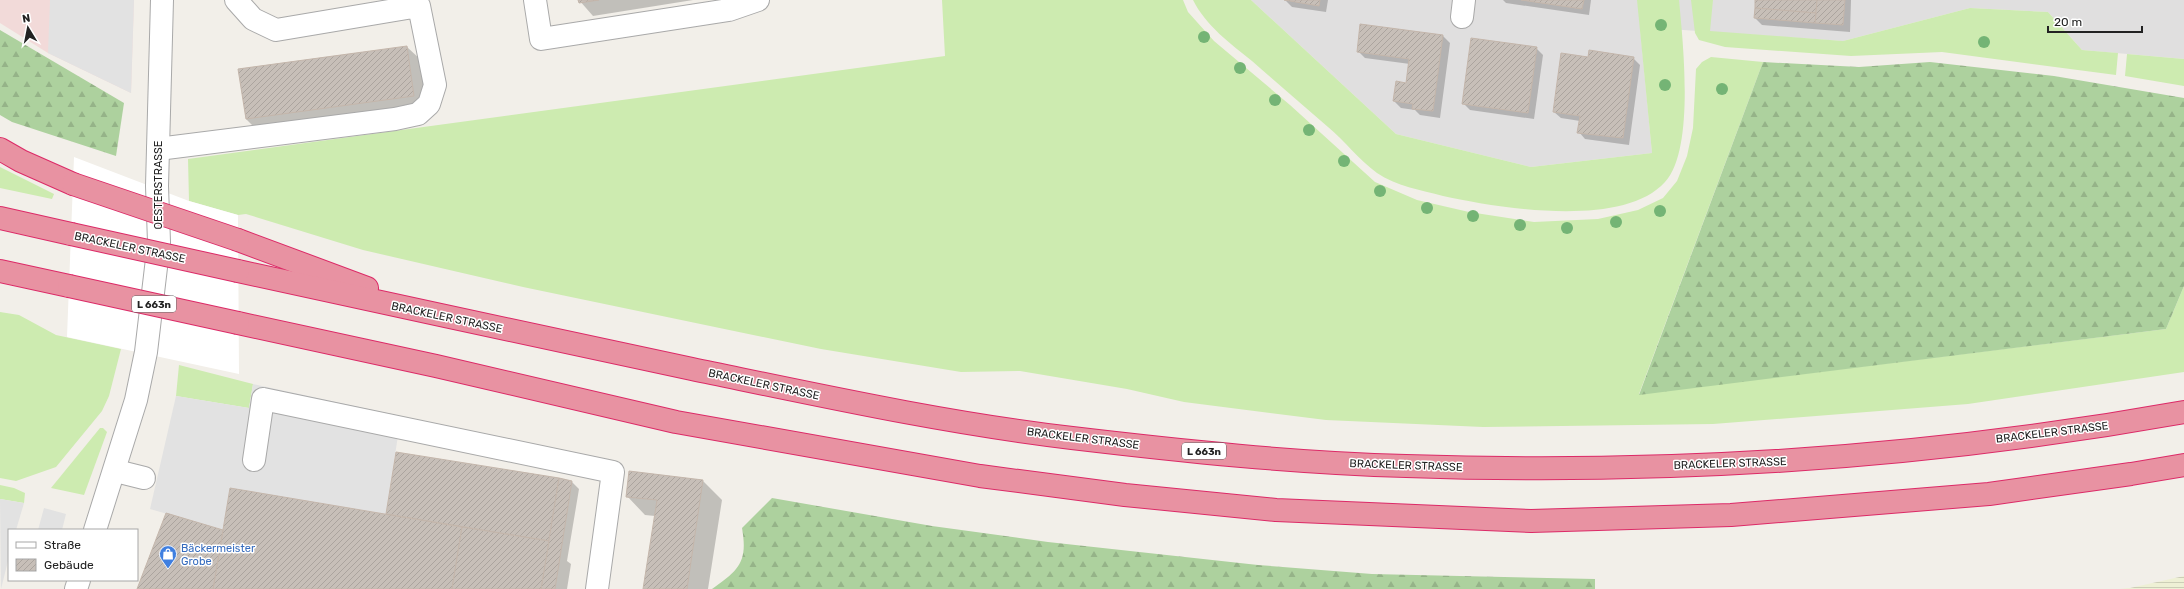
<svg xmlns="http://www.w3.org/2000/svg" width="2184" height="589" viewBox="0 0 2184 589" font-family="Rubik,sans-serif">
<style>
.residential{fill:#e0dfdf}
.commercial{fill:#f2dad9}
.farmland{fill:url(#farmland-rules)}
.grass{fill:#cdebb0}
.forest{fill:url(#forest-firs)}
.parking{fill:#e2e2e2}
.pier{fill:#fff}
.shadow{fill:#0003}
.building{fill:url(#building-hatch);stroke:#c4b6ab}
.lines{fill:none;stroke-linecap:round;stroke-linejoin:round}
.minor-casing{stroke:#a9a9a9;stroke-width:24}
.highway-casing{stroke:#dc2a67;stroke-width:24}
.minor{stroke:#fff;stroke-width:22}
.highway{stroke:#e892a2;stroke-width:22}
.highway-bridge-casing{stroke:#dc2a67;stroke-width:24;stroke-linecap:butt}
.highway-bridge{stroke:#e892a2;stroke-width:22}
.tree{fill:#74b475}
.labels{text-anchor:middle;stroke-width:3;stroke-linejoin:round;paint-order:stroke}
.shield{fill:#fff;stroke:#646464;stroke-width:1}
.shield-label{font-size:10px;font-weight:bold;fill:#222}
.street-label{font-size:11px;fill:#222;stroke:#fff}
.shop-label{font-size:11px;fill:#366cbe;stroke:#fff;text-anchor:start}
</style>
<defs>
<pattern id="farmland-rules" width="6" height="5" patternUnits="userSpaceOnUse"><rect width="6" height="5" fill="#eef0d5"/><path d="M0 2.5h6" fill="none" stroke="#ccceb7"/></pattern>
<pattern id="forest-firs" width="22" height="20" patternUnits="userSpaceOnUse"><rect width="22" height="20" fill="#add19e"/><path d="M5 1l3.5 6h-7zM16 11l3.5 6h-7z" fill="#95b388"/></pattern>
<pattern id="building-hatch" width="6" height="6" patternUnits="userSpaceOnUse"><rect width="6" height="6" fill="#c7bfb8"/><path d="M-1 1l2-2M0 6l6-6M5 7l2-2" fill="none" stroke="#aba49e"/></pattern>
</defs>
<rect width="100%" height="100%" fill="#f2efe9"/>
<polygon class="residential" points="1251,0 2184,0 2184,59 2082,50 2048,12 1970,8 1843,41 1640,27 1652,153 1531,167 1396,134"/>
<polygon class="commercial" points="0,0 134,0 131,93 48,53 0,23"/>
<polygon class="farmland" points="2184,576 2184,589 2120,589 2130,588"/>
<g class="grass">
<polygon points="942,0 1183,0 1188,12 1214,41 1290,105 1375,182 1417,200 1469,212 1534,222 1598,219 1638,210 1663,198 1677,181 1687,156 1693,128 1696,69 1702,62 1711,57 1763,62 1639,394 2166,329 2184,286 2184,372 1968,404 1713,424 1483,427 1326,420 1184,402 1127,389 1020,371 961,372 821,349 523,287 363,250 246,214 238,215 189,201 188,159 945,56"/>
<path d="M1193 0H1251L1396 134 1531 167 1652 153 1637 0H1679C1683 42 1695 150 1665 182 1623 229 1498 208 1443 196 1421 190 1396 186 1377 173 1359 160 1345 141 1328 127 1303 105 1277 83 1252 61 1231 44 1206 26 1193 0Z"/>
<polygon points="1691,0 1713,0 1710,31 1843,41 1970,8 2048,12 2082,50 2118,53 2116,75 1942,52 1851,56 1725,47 1699,40 1695,33"/>
<polygon points="2127,54 2184,59 2184,86 2125,76"/>
<polygon points="0,167 54,194 52,199 0,188"/>
<polygon points="0,312 19,315 56,335 121,349 109,396 102,411 56,467 16,481 0,478"/>
<polygon points="179,365 253,384 249,408 176,396"/>
<polygon points="100,428 103,428 107,432 84,495 51,488"/>
<polygon points="0,485 14,488 25,493 24,503 0,499"/>
</g>
<g class="forest">
<polygon points="0,30 124,103 116,156 12,122 0,115"/>
<polygon points="1763,62 1859,67 1930,62 2054,76 2184,98 2184,286 2166,329 1639,395"/>
<path d="M772 498 932 526 1048 542 1258 565 1372 574 1595 579V589H712C739 570 748 562 742 528Z"/>
</g>
<g class="parking">
<polygon points="50,0 134,0 131,93 48,53"/>
<polygon points="253,384 401,416 386,514 230,488 223,530 150,509 176,396 249,408"/>
<polygon points="0,499 24,503 16,530 9,530 9,557 1,589"/>
<polygon points="44,508 66,514 62,530 38,530"/>
</g>
<polygon class="pier" points="74,157 189,201 238,215 239,374 67,337"/>
<g class="shadow">
<polygon points="579,0 693,0 593,16"/>
<polygon points="1285,0 1328,0 1326,12 1292,7"/>
<polygon points="1503,0 1591,0 1589,15 1506,3"/>
<polygon points="1756,0 1851,0 1850,32 1762,25 1755,18"/>
<polygon points="1361,25 1443,36 1450,43 1440,118 1420,115 1415,110 1401,108 1394,101 1407,84 1410,64 1365,58 1358,51"/>
<polygon points="407,47 421,60 428,109 260,133 246,119 239,70"/>
<polygon points="1536,48 1543,55 1534,119 1470,110 1463,103"/>
<polygon points="1633,58 1640,65 1629,145 1585,139 1579,132 1580,121 1561,118 1554,112"/>
<polygon points="397,453 572,482 579,489 567,561 571,564 567,589 138,589 224,531 387,515"/>
<polygon points="703,481 722,500 708,589 644,589 655,516 645,515 627,496"/>
</g>
<g class="building">
<polygon points="578,0 599,0 579,3"/>
<polygon points="1284,0 1320,0 1319,6"/>
<polygon points="1521,0 1584,0 1582,9"/>
<polygon points="1755,0 1817,0 1816,13 1755,8"/>
<polygon points="1817,0 1845,0 1843,25 1815,23"/>
<polygon points="1755,8 1816,13 1815,23 1754,18"/>
<polygon points="1360,24 1443,35 1433,111 1412,109 1413,104 1393,101 1396,81 1406,83 1409,59 1357,52"/>
<polygon points="1471,38 1537,47 1528,113 1462,104"/>
<polygon points="407,46 414,96 246,119 238,69"/>
<polygon points="1589,50 1634,57 1623,138 1577,133 1580,116 1553,112 1561,53 1588,57"/>
<polygon points="396,452 559,478 549,541 386,514"/>
<polygon points="629,471 703,480 687,589 643,589 657,500 626,497"/>
<polygon points="559,478 572,481 555,589 541,589"/>
<polygon points="230,488 462,527 452,589 213,589"/>
<polygon points="166,513 223,530 213,589 137,589"/>
<polygon points="462,527 549,541 541,589 452,589"/>
</g>
<g class="lines">
<g class="minor-casing">
<g id="minor">
<polyline points="535,0 541,39 729,10 758,0"/>
<polyline points="1462,17 1464,0"/>
<polyline points="158,149 395,119 418,114 429,104 435,85 419,6 276,30 253,19 236,0"/>
<polyline points="254,460 263,399 613,472 597,589"/>
<polyline points="116,471 144,478"/>
<polyline points="95,530 136,400 146,352 159,242 157,186 162,0"/>
<polyline points="76,589 79,580"/>
</g>
</g>
<g class="highway-casing">
<g id="highway">
<polyline points="0,149 21,161 73,184"/>
<polyline points="0,218 71,234"/>
<polyline points="238,240 367,288"/>
<polyline points="0,271 69,286"/>
<path d="M238 271C389 304 541 337 692 369 818 395 944 423 1072 438 1182 451 1295 463 1406 466 1666 475 1928 458 2184 412"/>
<polyline points="238,323 436,366 676,422 980,476 1125,495 1276,510 1531,521 1731,515 1989,494 2131,474 2184,465"/>
</g>
</g>
<use href="#minor" class="minor"/>
<use href="#highway" class="highway"/>
<g class="highway-bridge-casing">
<g id="highway-bridge">
<polyline points="73,184 238,240"/>
<polyline points="71,234 238,271"/>
<polyline points="69,286 238,323"/>
</g>
</g>
<use href="#highway-bridge" class="highway-bridge"/>
</g>
<g class="tree">
<circle cx="1661" cy="25" r="6"/>
<circle cx="1204" cy="37" r="6"/>
<circle cx="1984" cy="42" r="6"/>
<circle cx="1240" cy="68" r="6"/>
<circle cx="1665" cy="85" r="6"/>
<circle cx="1722" cy="89" r="6"/>
<circle cx="1275" cy="100" r="6"/>
<circle cx="1309" cy="130" r="6"/>
<circle cx="1344" cy="161" r="6"/>
<circle cx="1380" cy="191" r="6"/>
<circle cx="1427" cy="208" r="6"/>
<circle cx="1660" cy="211" r="6"/>
<circle cx="1473" cy="216" r="6"/>
<circle cx="1616" cy="222" r="6"/>
<circle cx="1520" cy="225" r="6"/>
<circle cx="1567" cy="228" r="6"/>
</g>
<defs>
<g id="shop-pin" transform="scale(0.9)"><path d="M0 17L-7.5 6A9.5 9.5 0 1 1 7.5 6Z" fill="#3f7fe0" stroke="#fff"/><path d="M-5-2.5h2.3a2.7 3.5 0 0 1 5.4 0H5L5.5 6h-11ZM-1.5-2.5h3a1.5 2.3 0 0 0-3 0Z" fill="#fff"/></g>
</defs>
<g fill-rule="evenodd">
<use href="#shop-pin" x="168" y="554"/>
</g>
<g class="labels">
<g class="shield">
<rect x="132" y="296" width="44" height="16" rx="3"/>
<rect x="1182" y="443" width="44" height="16" rx="3"/>
</g>
<g class="shield-label">
<text x="154" y="308">L 663n</text>
<text x="1204" y="455">L 663n</text>
</g>
<g class="street-label">
<text transform="translate(158 185) rotate(-90)" y="4">OESTERSTRASSE</text>
<text transform="translate(130 247) rotate(12)" y="4">BRACKELER STRASSE</text>
<text transform="translate(447 317) rotate(12)" y="4">BRACKELER STRASSE</text>
<text transform="translate(764 384) rotate(12)" y="4">BRACKELER STRASSE</text>
<text transform="translate(2052 432) rotate(-7)" y="4">BRACKELER STRASSE</text>
<text transform="translate(1083 438) rotate(7)" y="4">BRACKELER STRASSE</text>
<text transform="translate(1730 463) rotate(-2)" y="4">BRACKELER STRASSE</text>
<text transform="translate(1406 465) rotate(2)" y="4">BRACKELER STRASSE</text>
</g>
<g class="shop-label">
<text x="181" y="552">Bäckermeister<tspan x="181" dy="13">Grobe</tspan></text>
</g>
</g>
<rect x="8" y="529" width="130" height="52" fill="#ffffff" stroke="#a7a7a7"/>
<rect x="16" y="542" width="20" height="6" fill="#ffffff" stroke="#a7a7a7"/>
<text x="44" y="549" font-size="12" fill="#222222">Straße</text>
<rect x="16" y="559" width="20" height="12" fill="url(#building-hatch)" stroke="#a7a7a7"/>
<text x="44" y="569" font-size="12" fill="#222222">Gebäude</text>
<g transform="translate(28 28) rotate(350)" stroke="#ffffff" stroke-width="3" paint-order="stroke">
<path d="M0-3L7 15L0 10L-7 15Z" fill="#222222"/>
<text y="-6" font-size="11" font-weight="bold" text-anchor="middle" fill="#222222">N</text>
</g>
<path d="M2048 26v6h94v-6" fill="none" stroke="#222222" stroke-width="2"/>
<text x="2054" y="26" font-size="12" fill="#222222" stroke="#ffffff" stroke-width="3" paint-order="stroke">20 m</text>
</svg>
